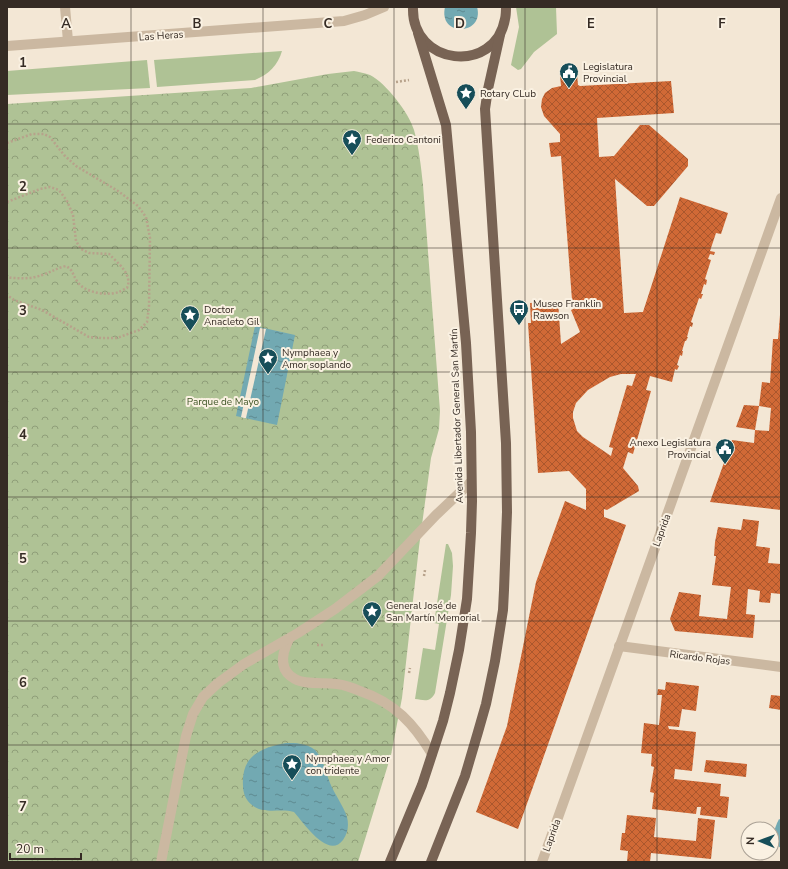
<svg xmlns="http://www.w3.org/2000/svg" width="788" height="869" viewBox="0 0 788 869" font-family="'Nunito Sans',sans-serif">
<style>
.green{fill:#afc295}
.park{fill:url(#park-crowns)}
.water{fill:url(#water-ripples)}
.pier{fill:#f3e7d5}
.building{fill:url(#building-cross-hatch);fill-rule:evenodd}
.lines{fill:none;stroke-linecap:round;stroke-linejoin:round}
.path{stroke:#b7a28b;stroke-width:2.5;stroke-dasharray:2 2;stroke-linecap:butt}
.minor{stroke:#cbb8a1;stroke-width:10}
.primary{stroke:#786354;stroke-width:10}
.grid{fill:none;stroke:#352b24;stroke-width:1;stroke-opacity:0.55}
.labels{text-anchor:middle;stroke-width:4;stroke-linejoin:round;paint-order:stroke}
.street-label{font-size:10px;fill:#352b24;stroke:#faf1e2}
.poi-label{font-size:10px;fill:#352b24;stroke:#faf1e2;text-anchor:start}
.park-label{font-size:10px;fill:#3f5526;stroke:#faf1e2}
.grid-label{font-size:13px;text-anchor:middle;font-weight:bold;fill:#352b24;stroke:#faf1e2;stroke-width:4;stroke-linejoin:round;paint-order:stroke}
</style>
<defs>
<pattern id="park-crowns" width="20" height="18" patternUnits="userSpaceOnUse"><rect width="20" height="18" fill="#afc295"/><path d="M2 6a3 3 0 1 1 6 0M12 15a3 3 0 1 1 6 0" fill="none" stroke="#8f9e79"/></pattern>
<pattern id="water-ripples" width="26" height="14" patternUnits="userSpaceOnUse"><rect width="26" height="14" fill="#72a9b2"/><path d="M2 4q2-2 4 0t4 0M15 11q2-2 4 0t4 0" fill="none" stroke="#5e8a91"/></pattern>
<pattern id="building-cross-hatch" width="8" height="8" patternUnits="userSpaceOnUse"><rect width="8" height="8" fill="#d06936"/><path d="M0 0l8 8M0 8l8-8" fill="none" stroke="#aa572d"/></pattern>
</defs>
<rect width="100%" height="100%" fill="#f3e7d5"/>
<g class="green">
<polygon points="516,7 556,7 557,34 534,52 521,69 518,70 511,65 519,27"/>
<path d="M282 51C278 65 269 74 255 80L157 87 154 60Z"/>
<polygon points="147,60 150,88 7,95 7,71"/>
<path d="M446 544H448L452 553 453 566 451 595 435 693C430 703 424 700 415 699L423 648 435 650 439 624 434 623Z"/>
</g>
<path class="park" d="M354 71C359 72 365 73 370 75 386 83 409 113 414 130 419 148 421 166 423 185L440 411 439 429 431 458 419 547 402 698 391 755 358 862H7V104L251 88 328 74Z"/>
<g class="water">
<path d="M445 7H477C485 35 438 38 445 7Z"/>
<polygon points="255,326 295,335 277,425 236,416"/>
<path d="M286 743C295 743 307 743 315 750 323 758 326 773 330 783 335 795 343 805 347 817 349 825 348 833 343 840 328 860 303 822 294 812 280 808 264 815 252 805 246 801 243 793 243 786 241 756 260 748 286 743Z"/>
<path d="M779 819 781 820V848C769 842 774 829 779 819Z"/>
</g>
<polygon class="pier" points="260,328 266,329 246,418 244,418 241,417"/>
<g class="building">
<path d="M577 74 578 85 580 86 671 81 674 113 597 118 599 157 614 156 640 125H649L688 159V166L654 206H647L615 179 624 313 643 312 680 197 728 213 721 234 716 233 710 251 715 252 714 255 710 254 708 259 711 260 705 279 707 280 706 285 704 284 701 294H703L701 299 699 298 691 322 693 323 692 327 690 326 687 337H688L686 341H685L682 351H683L682 356 680 355 677 365 679 366 677 370 675 369 672 382 650 376 646 390 651 391 633 454 628 452 623 468 638 486 639 491 607 510 604 509V517L626 525 518 829 476 812 507 726 536 582 565 501 586 510V489L569 471 538 473 528 323H531L530 303 558 301 561 344 580 332 571 310 577 307 575 300H572L561 156 551 157 549 143 560 142V134L544 116 541 107 542 99 545 93 552 88 561 86 560 75ZM621 374H636L632 386 627 385 609 447 613 448 611 456 583 437 577 431 573 418V412L576 403 588 390 610 377Z"/>
<polygon points="780,315 781,315 781,510 710,502 732,440 754,443 755,430 769,431 771,408 759,406 762,382 770,383 773,339 778,339"/>
<polygon points="744,405 759,406 755,430 736,427"/>
<polygon points="743,519 759,521 756,546 770,548 768,563 781,564 781,594 771,593 770,603 759,602 760,591 748,589 746,614 755,615 753,638 675,631 670,619 679,592 701,595 699,616 727,619 731,587 712,585 716,556 714,556 715,542 718,527 741,530"/>
<polygon points="666,682 699,686 696,711 682,709 679,727 668,726 669,729 696,732 692,771 675,769 674,779 721,784 720,796 729,797 727,818 700,815 701,807 697,807 696,814 652,809 654,793 650,792 654,767 651,766 652,754 641,753 644,723 659,725 662,695 657,695 658,689 665,690"/>
<polygon points="771,695 781,696 781,710 769,708"/>
<polygon points="706,760 747,764 746,777 704,772"/>
<polygon points="627,815 656,818 654,837 696,841 698,818 715,820 711,859 651,853 650,862 627,862 628,851 620,850 622,833 625,833"/>
</g>
<g class="lines">
<g class="path">
<polyline points="396,82 409,80"/>
<polyline points="7,143 32,134 44,134 50,137 64,155 76,166 118,191 138,206 146,217 150,238 149,307 147,322 139,330 117,338 102,338 89,337 42,310 14,300 7,295"/>
<path d="M7 202 40 189 50 187 59 190 67 201 73 215 76 241 81 249 89 253 109 254C118 263 133 275 127 288 124 289 121 291 119 292 107 296 84 293 77 281 72 274 74 271 66 266 57 268 51 272 42 275 32 279 18 279 7 277"/>
<polyline points="424,576 425,570"/>
<polyline points="317,645 323,645"/>
<polyline points="409,673 410,668"/>
</g>
<g class="minor">
<polyline points="65,7 68,41"/>
<polyline points="7,46 344,21 365,15 384,7"/>
<path d="M289 639C282 653 278 670 295 679 305 685 325 682 337 684 345 685 353 688 360 691 395 703 414 724 432 754"/>
<polyline points="619,646 781,667"/>
<polyline points="161,862 186,736 193,714 203,697 218,683 244,664 298,633 335,609 378,576 436,515 471,482"/>
<polyline points="542,862 781,198"/>
</g>
<g class="primary">
<path d="M413 7C411 66 495 75 505 19 506 15 506 11 506 7"/>
<polyline points="390,862 422,785 443,721 450,693 459,650 467,599 471,533 472,501 471,432 466,343 446,125 418,33"/>
<polyline points="431,862 465,776 478,732 486,704 495,661 503,610 504,590 507,512 506,443 485,109 488,89 500,35"/>
</g>
</g>
<path class="grid" d="M131 7V862M263 7V862M394 7V862M525 7V862M657 7V862M7 124H781M7 248H781M7 372H781M7 497H781M7 621H781M7 745H781"/>
<defs>
<g id="civic-pin" transform="scale(1)"><path d="M0 17L-7.5 6A9.5 9.5 0 1 1 7.5 6Z" fill="#174e59" stroke="#faf1e2"/><path d="M-.6-6.5H3V-4.5H.6V-3L4-1V1h2V6H-6V1h2V-1L-.6-3ZM-1.2 2.5V6h2.4V2.5Z" fill="#fff"/></g>
<g id="sight-pin" transform="scale(1)"><path d="M0 17L-7.5 6A9.5 9.5 0 1 1 7.5 6Z" fill="#174e59" stroke="#faf1e2"/><path d="M0-6L1.8-2.2L6-1.7L2.9 1.2L3.7 5.4L0 3.3L-3.7 5.4L-2.9 1.2L-6-1.7L-1.8-2.2Z" fill="#fff"/></g>
<g id="bus-pin" transform="scale(1)"><path d="M0 17L-7.5 6A9.5 9.5 0 1 1 7.5 6Z" fill="#174e59" stroke="#faf1e2"/><path d="M-5-6H5V4H4V6H2V4H-2V6H-4V4H-5ZM-3.5-4V0h7V-4ZM-3.5 1.2v1.5H-2V1.2ZM2 1.2v1.5H3.5V1.2Z" fill="#fff"/></g>
</defs>
<g fill-rule="evenodd">
<use href="#civic-pin" x="569" y="72"/>
<use href="#sight-pin" x="466" y="93"/>
<use href="#sight-pin" x="352" y="139"/>
<use href="#bus-pin" x="519" y="309"/>
<use href="#sight-pin" x="190" y="315"/>
<use href="#sight-pin" x="268" y="358"/>
<use href="#civic-pin" x="725" y="448"/>
<use href="#sight-pin" x="372" y="611"/>
<use href="#sight-pin" x="292" y="764"/>
</g>
<g class="labels">
<g class="street-label">
<text transform="translate(161 35) rotate(-4)" y="4">Las Heras</text>
<text transform="translate(456 416) rotate(-92)" y="4">Avenida Libertador General San Martín</text>
<text transform="translate(661 530) rotate(-70)" y="4">Laprida</text>
<text transform="translate(700 657) rotate(7)" y="4">Ricardo Rojas</text>
<text transform="translate(551 835) rotate(-70)" y="4">Laprida</text>
</g>
<g class="poi-label">
<text x="583" y="70">Legislatura<tspan x="583" dy="12">Provincial</tspan></text>
<text x="480" y="97">Rotary CLub</text>
<text x="366" y="143">Federico Cantoni</text>
<text x="533" y="307">Museo Franklin<tspan x="533" dy="12">Rawson</tspan></text>
<text x="204" y="313">Doctor<tspan x="204" dy="12">Anacleto Gil</tspan></text>
<text x="282" y="356">Nymphaea y<tspan x="282" dy="12">Amor soplando</tspan></text>
<text x="711" y="446" text-anchor="end">Anexo Legislatura<tspan x="711" dy="12">Provincial</tspan></text>
<text x="386" y="609">General José de<tspan x="386" dy="12">San Martín Memorial</tspan></text>
<text x="306" y="762">Nymphaea y Amor<tspan x="306" dy="12">con tridente</tspan></text>
</g>
<g class="park-label">
<text x="223" y="405">Parque de Mayo</text>
</g>
</g>
<g class="grid-label">
<text x="66" y="28">A</text>
<text x="197" y="28">B</text>
<text x="328" y="28">C</text>
<text x="460" y="28">D</text>
<text x="591" y="28">E</text>
<text x="722" y="28">F</text>
<text x="23" y="67">1</text>
<text x="23" y="191">2</text>
<text x="23" y="315">3</text>
<text x="23" y="439">4</text>
<text x="23" y="563">5</text>
<text x="23" y="687">6</text>
<text x="23" y="811">7</text>
</g>
<rect width="788" height="869" fill="none" stroke="#352b24" stroke-width="16"/>
<g transform="translate(760 841) rotate(271)"><circle r="19" fill="#faf1e2" stroke="#aba296"/>
<path d="M0-3L7 15L0 10L-7 15Z" fill="#174e59"/>
<text y="-6" font-size="11" font-weight="bold" text-anchor="middle" fill="#352b24">N</text>
</g>
<path d="M10 853v6h71v-6" fill="none" stroke="#352b24" stroke-width="2"/>
<text x="16" y="853" font-size="12" fill="#352b24" stroke="#faf1e2" stroke-width="3" paint-order="stroke">20 m</text>
</svg>
